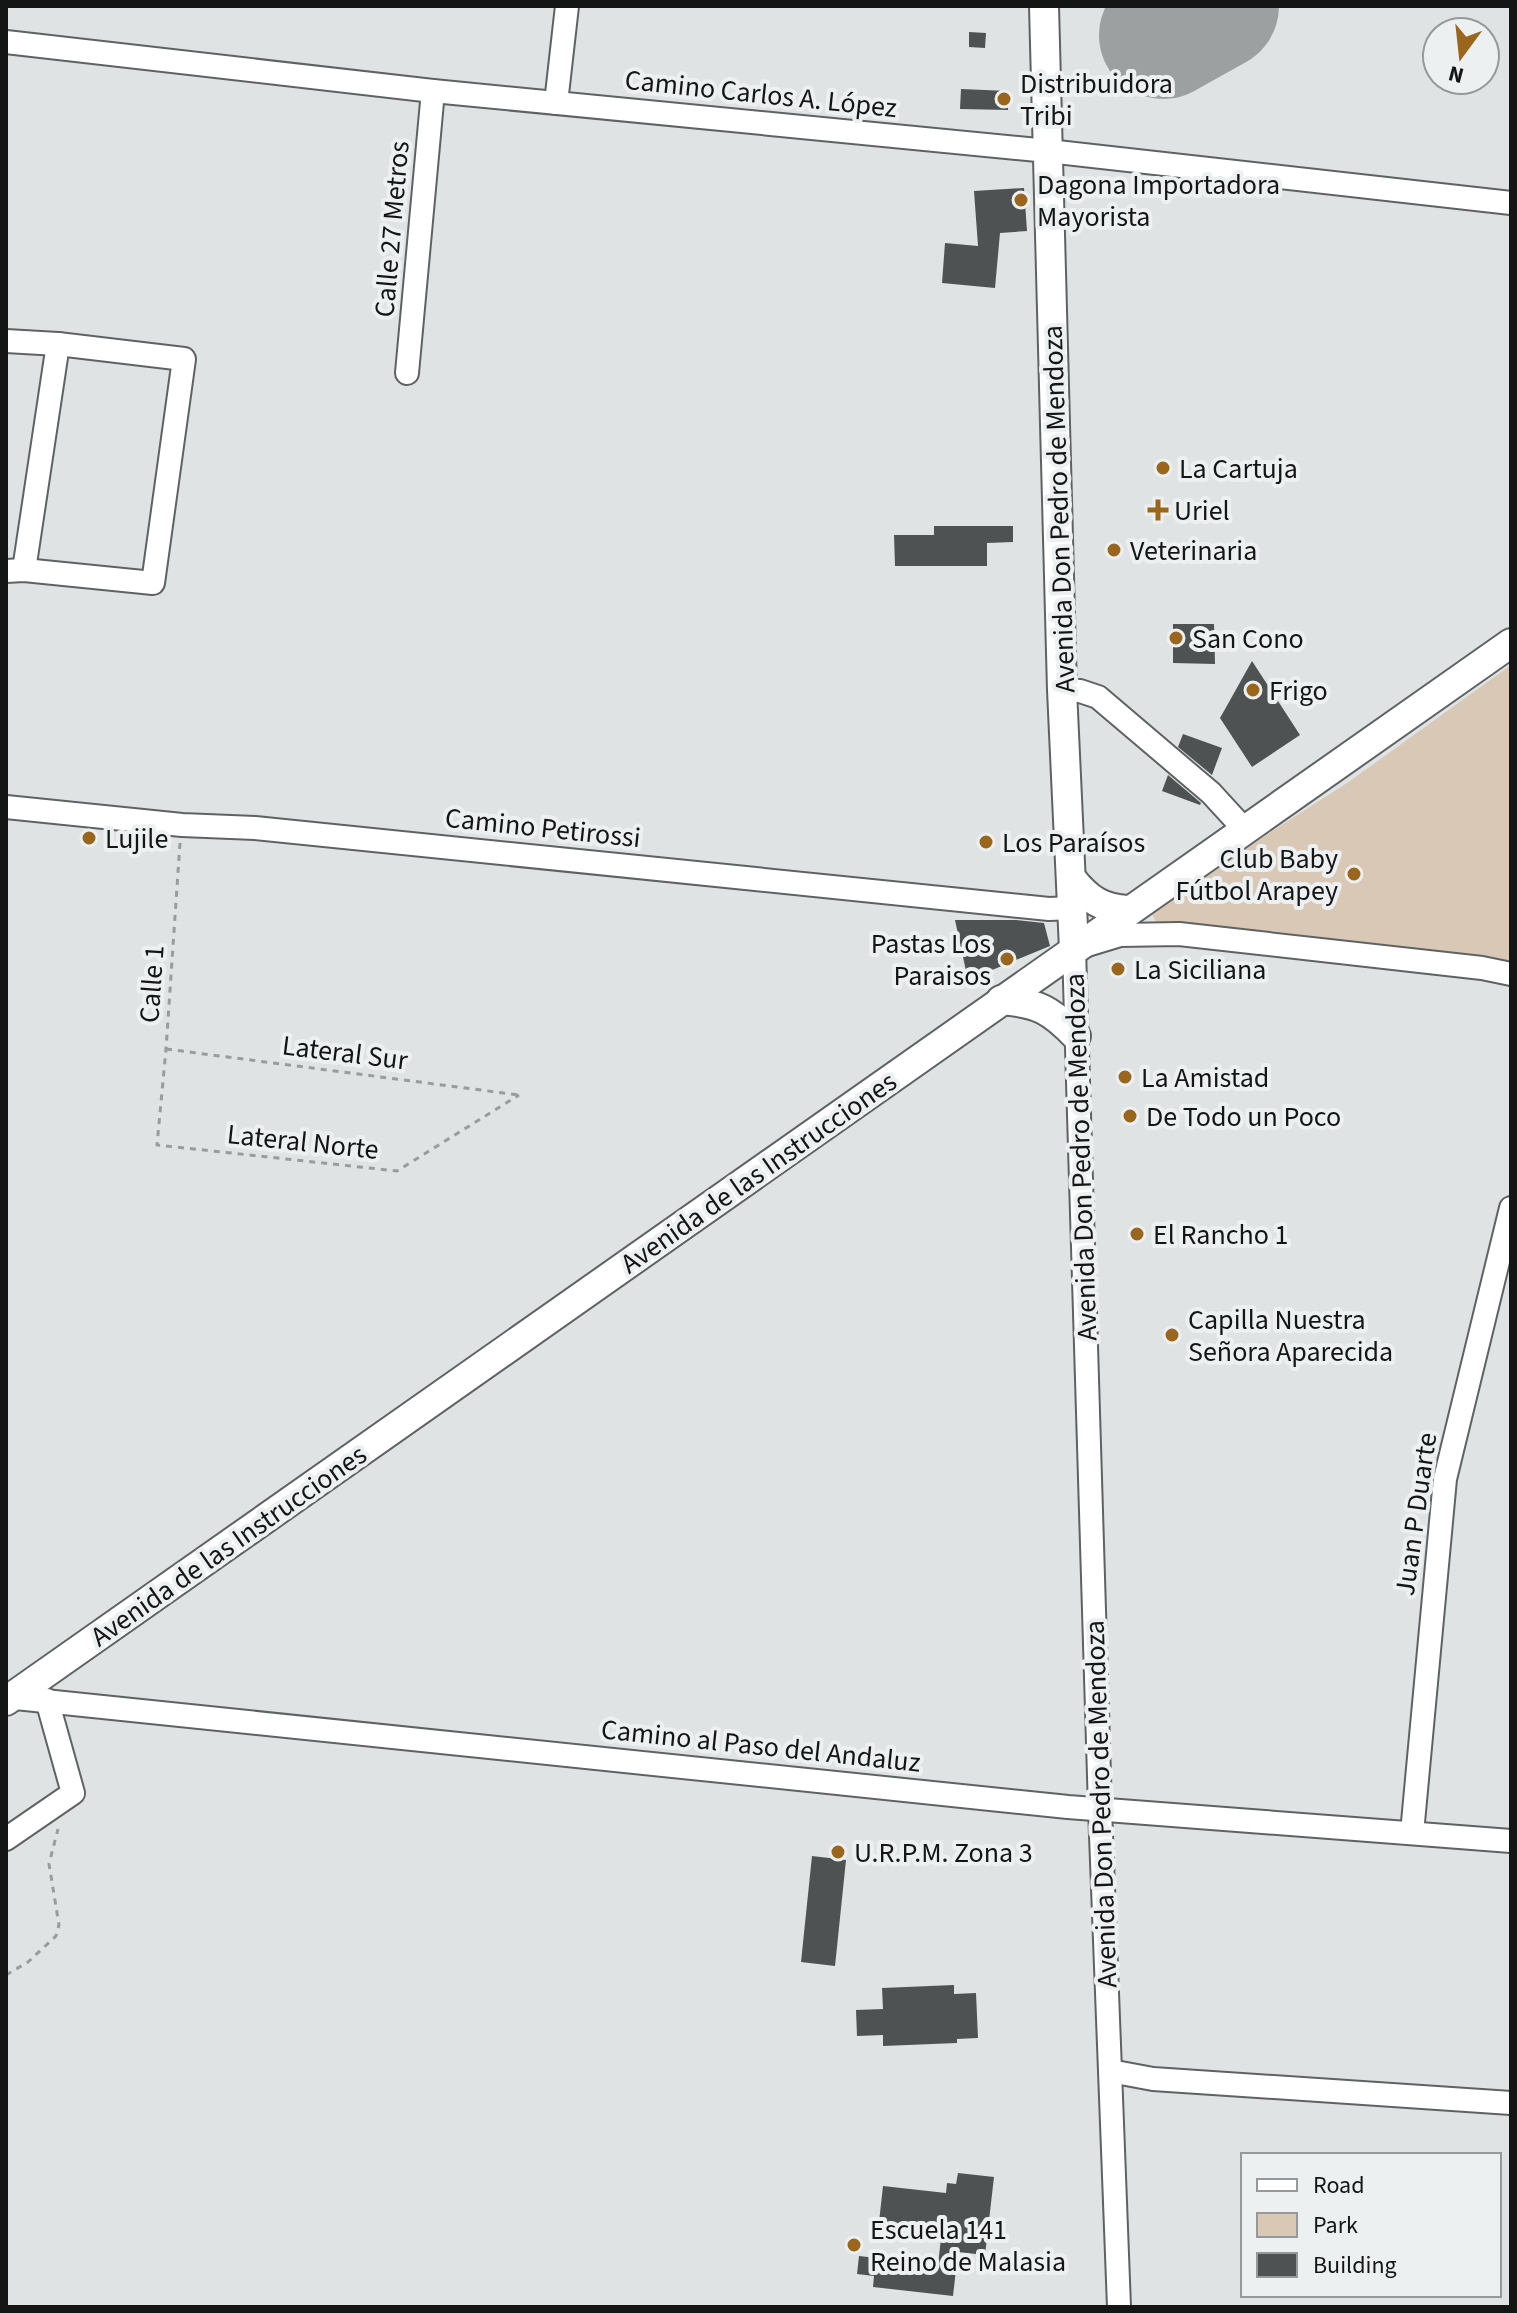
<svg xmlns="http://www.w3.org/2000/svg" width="1517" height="2313" viewBox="0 0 1517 2313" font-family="'Source Sans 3',sans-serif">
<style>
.green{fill:#d9c8b5}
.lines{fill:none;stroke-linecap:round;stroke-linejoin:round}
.runway{stroke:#9da0a0;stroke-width:128}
.building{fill:#4f5253}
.minor-casing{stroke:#5f6263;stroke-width:26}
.major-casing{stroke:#5f6263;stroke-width:32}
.path{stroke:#999c9d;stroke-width:3;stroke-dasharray:6 6;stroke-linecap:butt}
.minor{stroke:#fff;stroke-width:22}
.major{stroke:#fff;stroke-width:28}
.poi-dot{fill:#9a651c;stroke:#edf0f1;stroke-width:3}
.labels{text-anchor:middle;stroke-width:8;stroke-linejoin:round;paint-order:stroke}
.poi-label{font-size:28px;fill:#141515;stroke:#edf0f1;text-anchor:start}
.street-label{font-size:28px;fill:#141515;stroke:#edf0f1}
</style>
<rect width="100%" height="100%" fill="#dfe3e4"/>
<polygon class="green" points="1511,665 1511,964 1157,924 1152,914 1156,906 1350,781"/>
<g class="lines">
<polyline class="runway" points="1163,35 1215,6"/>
</g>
<g class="building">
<polygon points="969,32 986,33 985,48 969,47"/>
<polygon points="961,89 1008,91 1008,110 960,109"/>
<polygon points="1024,188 1027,231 1000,233 995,288 942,283 945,243 978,246 974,191"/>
<polygon points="934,526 1013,526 1013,542 987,543 987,566 895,566 894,535 934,535"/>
<polygon points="1173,624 1214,624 1215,664 1173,663"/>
<polygon points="1252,661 1300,735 1252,767 1220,718"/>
<polygon points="1183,734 1222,748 1212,775 1178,747"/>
<polygon points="1168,775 1201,803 1200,805 1162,791"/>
<polygon points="955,920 1016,920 1044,923 1050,946 968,980"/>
<polygon points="812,1856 846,1860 835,1966 801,1962"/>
<polygon points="954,1985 954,1994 976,1993 978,2038 957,2039 957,2043 883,2046 883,2035 857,2036 856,2010 883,2009 882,1988"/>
<polygon points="958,2173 994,2177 985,2255 958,2252 953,2296 873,2287 874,2276 857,2274 859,2256 938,2265 942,2229 879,2222 883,2186 946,2193 947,2183 956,2184"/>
</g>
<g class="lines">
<g class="minor-casing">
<g id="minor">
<polyline points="6,42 433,91 1048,151 1511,203"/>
<polyline points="556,103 567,6"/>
<polyline points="6,341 58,344 184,359 153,583 24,570 6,571"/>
<polyline points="407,373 433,91"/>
<polyline points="24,570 58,344"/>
<polyline points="1062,690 1080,691 1098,697 1211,793 1244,829"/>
<polyline points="6,807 182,825 255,828 1049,909 1073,908"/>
<polyline points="6,1697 1068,1807 1511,1841"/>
<polyline points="1412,1833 1445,1479 1511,1208"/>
<polyline points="6,1839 73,1793 47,1700"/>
<polyline points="1110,2071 1153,2079 1511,2103"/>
<polyline points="1119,2307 1100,1809 1074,949 1120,935 1179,934 1482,968 1511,974"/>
</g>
</g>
<g class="major-casing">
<g id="major">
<polyline points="1044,6 1062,690 1074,949"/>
<path d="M1072 879C1088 899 1102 909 1128 910"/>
<path d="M1001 1000C1038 1003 1051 1010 1076 1036"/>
<polyline points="6,1701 1511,643"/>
</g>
</g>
<g class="path">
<polyline points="180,843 166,1049 157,1145 397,1171 519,1095"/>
<polyline points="166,1049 519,1095"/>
<polyline points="6,1975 28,1962 56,1936 59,1925 49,1864 58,1829"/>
</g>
<use href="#minor" class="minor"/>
<use href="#major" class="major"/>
</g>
<g class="poi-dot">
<circle cx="1004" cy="99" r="8"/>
<circle cx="1021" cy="200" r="8"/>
<circle cx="1163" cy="468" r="8"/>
<path d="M1154 498h8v8h8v8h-8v8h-8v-8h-8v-8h8z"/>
<circle cx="1114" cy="550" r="8"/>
<circle cx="1176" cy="638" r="8"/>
<circle cx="1253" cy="690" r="8"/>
<circle cx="89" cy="838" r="8"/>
<circle cx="986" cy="842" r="8"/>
<circle cx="1354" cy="874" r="8"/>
<circle cx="1007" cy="959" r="8"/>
<circle cx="1118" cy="969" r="8"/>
<circle cx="1125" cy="1077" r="8"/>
<circle cx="1130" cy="1116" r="8"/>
<circle cx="1137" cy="1234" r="8"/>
<circle cx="1172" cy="1335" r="8"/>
<circle cx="838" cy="1852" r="8"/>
<circle cx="854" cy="2245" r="8"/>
</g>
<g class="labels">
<g class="poi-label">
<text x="1020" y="93">Distribuidora<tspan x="1020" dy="32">Tribi</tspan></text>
<text x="1037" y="194">Dagona Importadora<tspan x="1037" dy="32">Mayorista</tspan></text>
<text x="1179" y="478">La Cartuja</text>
<text x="1174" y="520">Uriel</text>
<text x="1130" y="560">Veterinaria</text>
<text x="1192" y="648">San Cono</text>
<text x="1269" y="700">Frigo</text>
<text x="105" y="848">Lujile</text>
<text x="1002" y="852">Los Paraísos</text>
<text x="1338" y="868" text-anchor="end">Club Baby<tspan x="1338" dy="32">Fútbol Arapey</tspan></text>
<text x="991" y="953" text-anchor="end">Pastas Los<tspan x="991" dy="32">Paraisos</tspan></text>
<text x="1134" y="979">La Siciliana</text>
<text x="1141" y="1087">La Amistad</text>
<text x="1146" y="1126">De Todo un Poco</text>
<text x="1153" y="1244">El Rancho 1</text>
<text x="1188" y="1329">Capilla Nuestra<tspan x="1188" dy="32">Señora Aparecida</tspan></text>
<text x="854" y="1862">U.R.P.M. Zona 3</text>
<text x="870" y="2239">Escuela 141<tspan x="870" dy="32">Reino de Malasia</tspan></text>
</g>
<g class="street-label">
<text transform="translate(761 93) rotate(6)" y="10">Camino Carlos A. López</text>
<text transform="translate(391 229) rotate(-85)" y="10">Calle 27 Metros</text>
<text transform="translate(1058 509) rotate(-92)" y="10">Avenida Don Pedro de Mendoza</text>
<text transform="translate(543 827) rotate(6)" y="10">Camino Petirossi</text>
<text transform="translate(151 984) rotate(-86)" y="10">Calle 1</text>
<text transform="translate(345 1052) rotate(7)" y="10">Lateral Sur</text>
<text transform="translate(303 1141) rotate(6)" y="10">Lateral Norte</text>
<text transform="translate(1080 1157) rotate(-92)" y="10">Avenida Don Pedro de Mendoza</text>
<text transform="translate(758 1172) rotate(-35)" y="10">Avenida de las Instrucciones</text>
<text transform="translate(1415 1514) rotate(-82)" y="10">Juan P Duarte</text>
<text transform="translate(228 1545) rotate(-35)" y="10">Avenida de las Instrucciones</text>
<text transform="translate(761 1745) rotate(6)" y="10">Camino al Paso del Andaluz</text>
<text transform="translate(1100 1804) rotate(-92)" y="10">Avenida Don Pedro de Mendoza</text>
</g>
</g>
<rect width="1517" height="2313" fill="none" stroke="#141515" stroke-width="16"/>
<rect x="1241" y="2153" width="260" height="144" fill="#edf0f1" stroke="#969899" stroke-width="2"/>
<rect x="1257" y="2179" width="40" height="12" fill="#ffffff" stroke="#969899" stroke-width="2"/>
<text x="1313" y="2193" font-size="24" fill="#141515">Road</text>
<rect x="1257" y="2213" width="40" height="24" fill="#d9c8b5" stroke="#969899" stroke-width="2"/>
<text x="1313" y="2233" font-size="24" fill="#141515">Park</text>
<rect x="1257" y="2253" width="40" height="24" fill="#4f5253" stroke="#969899" stroke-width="2"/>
<text x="1313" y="2273" font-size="24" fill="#141515">Building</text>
<g transform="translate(1461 56) rotate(195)"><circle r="38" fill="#edf0f1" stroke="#969899" stroke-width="2"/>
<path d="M0-6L14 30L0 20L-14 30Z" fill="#9a651c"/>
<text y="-12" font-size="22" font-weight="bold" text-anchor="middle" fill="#141515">N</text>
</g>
</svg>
